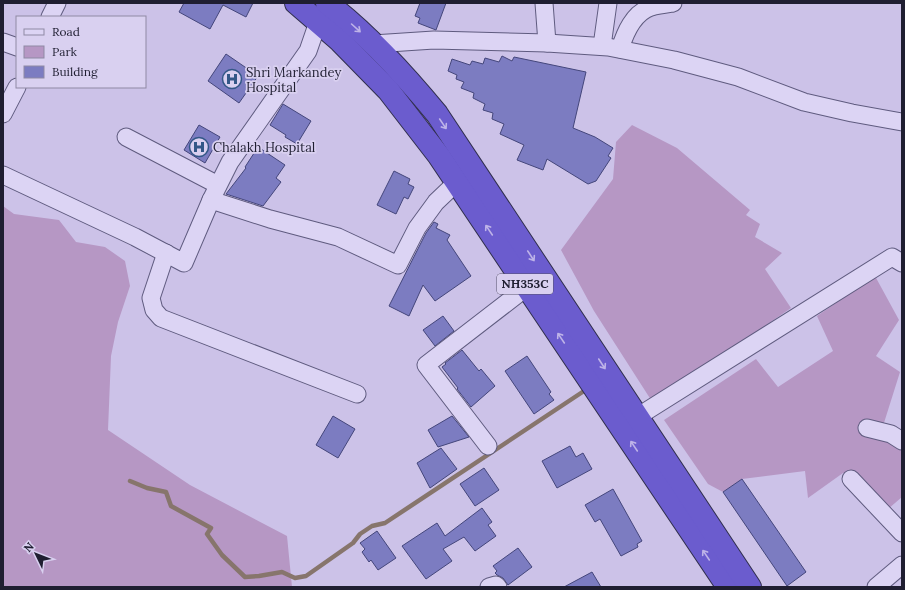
<svg xmlns="http://www.w3.org/2000/svg" width="905" height="590" viewBox="0 0 905 590" font-family="Lora,serif">
<style>
.green{fill:#b697c4}
.lines{fill:none;stroke-linecap:round;stroke-linejoin:round}
.stream{stroke:#87756c;stroke-width:4.5}
.building{fill:#7c7cc1;stroke:#44467b}
.minor-casing{stroke:#5f5b7f;stroke-width:19}
.highway-casing{stroke:#302f4d;stroke-width:24}
.minor{stroke:#dcd4f4;stroke-width:17}
.highway{stroke:#6b5cce;stroke-width:22}
.oneway{stroke:#beb3e8}
.labels{text-anchor:middle;stroke-width:3.5;stroke-linejoin:round;paint-order:stroke}
.shield{fill:#d9d0f0;stroke:#57536a;stroke-width:1}
.shield-label{font-size:12px;font-weight:bold;fill:#1f1e31}
.poi-label{font-size:13px;fill:#1f1e31;stroke:#d9d0f0;text-anchor:start}
</style>
<rect width="100%" height="100%" fill="#ccc2e8"/>
<g class="green">
<polygon points="632,125 677,148 750,210 746,215 760,224 755,237 782,253 765,269 791,308 653,403 594,311 561,250 613,179 616,142"/>
<polygon points="3,206 14,214 59,220 76,242 105,247 125,261 130,286 118,322 111,356 108,430 190,485 287,536 292,587 3,587"/>
<polygon points="875,276 899,320 876,356 900,372 883,426 902,448 902,497 888,509 860,478 843,473 808,498 805,471 742,479 723,492 708,484 664,420 756,359 778,387 833,351 817,316"/>
</g>
<g class="lines">
<polyline class="stream" points="130,481 147,488 166,492 171,506 211,528 207,534 222,555 245,577 259,576 282,572 295,578 306,576 353,543 360,534 372,526 385,523 587,389"/>
</g>
<g class="building">
<polygon points="184,3 253,3 246,17 223,5 210,29 179,12"/>
<polygon points="420,3 446,3 436,30 418,23 420,18 415,16"/>
<polygon points="226,54 258,76 239,103 208,81"/>
<polygon points="502,56 512,61 514,57 586,72 573,128 595,137 613,148 608,156 611,158 596,181 588,184 547,159 543,170 517,160 524,145 500,134 504,124 492,119 493,113 483,110 485,104 473,98 474,93 461,88 464,82 456,79 457,75 448,71 452,59 470,65 472,61 483,64 485,58 499,62"/>
<polygon points="283,104 311,121 297,144 285,137 286,135 270,125"/>
<polygon points="199,125 220,137 205,163 184,150"/>
<polygon points="258,147 285,165 276,178 281,182 263,206 226,194 246,168 245,167"/>
<polygon points="394,171 410,179 408,184 414,187 408,199 404,197 396,214 377,205"/>
<polygon points="434,222 438,224 436,228 450,235 447,240 471,276 435,301 423,285 409,316 389,306 426,233"/>
<polygon points="443,316 454,331 435,346 423,330"/>
<polygon points="462,350 479,371 481,369 495,386 471,407 457,389 458,388 442,367 446,364 445,363"/>
<polygon points="527,356 551,392 549,394 554,400 534,414 505,371"/>
<polygon points="333,416 355,429 338,458 316,445"/>
<polygon points="452,416 469,437 438,447 428,430"/>
<polygon points="570,446 576,457 583,453 592,469 557,488 542,461"/>
<polygon points="441,448 457,469 430,488 417,463"/>
<polygon points="484,468 499,490 475,506 460,484"/>
<polygon points="742,479 806,572 787,586 723,492"/>
<polygon points="613,489 642,541 637,544 638,547 621,556 600,519 595,522 585,505"/>
<polygon points="482,508 492,522 488,525 496,536 475,551 464,537 443,549 452,561 426,579 402,546 437,523 445,536"/>
<polygon points="377,531 396,558 378,570 371,560 369,562 362,552 365,549 360,543"/>
<polygon points="518,548 532,567 508,585 503,578 497,575 495,573 497,571 493,566"/>
<polygon points="592,572 601,587 564,587"/>
</g>
<g class="lines">
<g class="minor-casing">
<g id="minor">
<polyline points="544,3 547,43"/>
<polyline points="50,17 57,3"/>
<polyline points="3,42 17,47"/>
<polyline points="373,44 434,40 547,43 608,47 674,60 738,77 804,102 852,113 902,122"/>
<polyline points="602,46 608,3"/>
<path d="M620 49C625 33 633 13 651 7 658 5 666 4 673 3"/>
<polyline points="3,114 17,87"/>
<polyline points="126,137 218,185"/>
<polyline points="3,175 135,237 184,263 211,200 230,162 308,51 318,22"/>
<polyline points="211,200 270,219 338,237 398,265 417,228 436,202 457,182"/>
<polyline points="166,253 151,298 154,310 161,318 357,394"/>
<polyline points="637,417 892,257 902,263"/>
<polyline points="867,428 891,434 902,441"/>
<polyline points="488,446 426,365 527,287"/>
<polyline points="851,479 902,533"/>
<polyline points="489,587 496,585 498,587"/>
<polyline points="876,587 902,565"/>
</g>
</g>
<g class="highway-casing">
<g id="highway">
<polyline points="296,3 340,41 388,90 439,156 728,587"/>
<path d="M327 3C368 34 404 74 437 114L750 587"/>
</g>
</g>
<use href="#minor" class="minor"/>
<use href="#highway" class="highway"/>
</g>
<defs><path id="oneway-shaft" d="M-6 0H5M1.5-3L5.5 0L1.5 3" fill="none" stroke-width="1.6" stroke-linecap="round" stroke-linejoin="round"/></defs>
<g class="oneway">
<use href="#oneway-shaft" transform="translate(356 28) rotate(42)"/>
<use href="#oneway-shaft" transform="translate(443 124) rotate(56)"/>
<use href="#oneway-shaft" transform="translate(489 230) rotate(-124)"/>
<use href="#oneway-shaft" transform="translate(531 256) rotate(57)"/>
<use href="#oneway-shaft" transform="translate(561 338) rotate(-124)"/>
<use href="#oneway-shaft" transform="translate(602 364) rotate(57)"/>
<use href="#oneway-shaft" transform="translate(634 446) rotate(-124)"/>
<use href="#oneway-shaft" transform="translate(706 555) rotate(-124)"/>
</g>
<defs>
<g id="hospital-ring" transform="scale(1)"><circle r="9.5" fill="#d9d0f0" stroke="#335787" stroke-width="1.5"/><path d="M-5-5h3v3.5h4V-5h3V5h-3V1.5h-4V5h-3Z" fill="#335787"/></g>
</defs>
<g fill-rule="evenodd">
<use href="#hospital-ring" x="232" y="79"/>
<use href="#hospital-ring" x="199" y="147"/>
</g>
<g class="labels">
<rect class="shield" x="497" y="274" width="56" height="20" rx="3"/>
<g class="shield-label">
<text x="525" y="288">NH353C</text>
</g>
<g class="poi-label">
<text x="246" y="77">Shri Markandey<tspan x="246" dy="15">Hospital</tspan></text>
<text x="213" y="152">Chalakh Hospital</text>
</g>
</g>
<rect width="905" height="590" fill="none" stroke="#1f1e31" stroke-width="8"/>
<rect x="16" y="16" width="130" height="72" fill="#d9d0f0" stroke="#8f89a4"/>
<rect x="24" y="29" width="20" height="6" fill="#dcd4f4" stroke="#8f89a4"/>
<text x="52" y="36" font-size="12" fill="#1f1e31">Road</text>
<rect x="24" y="46" width="20" height="12" fill="#b697c4" stroke="#8f89a4"/>
<text x="52" y="56" font-size="12" fill="#1f1e31">Park</text>
<rect x="24" y="66" width="20" height="12" fill="#7c7cc1" stroke="#8f89a4"/>
<text x="52" y="76" font-size="12" fill="#1f1e31">Building</text>
<g transform="translate(36 554) rotate(313)" stroke="#d9d0f0" stroke-width="3" paint-order="stroke">
<path d="M0-3L7 15L0 10L-7 15Z" fill="#1f1e31"/>
<text y="-6" font-size="11" font-weight="bold" text-anchor="middle" fill="#1f1e31">N</text>
</g>
</svg>
